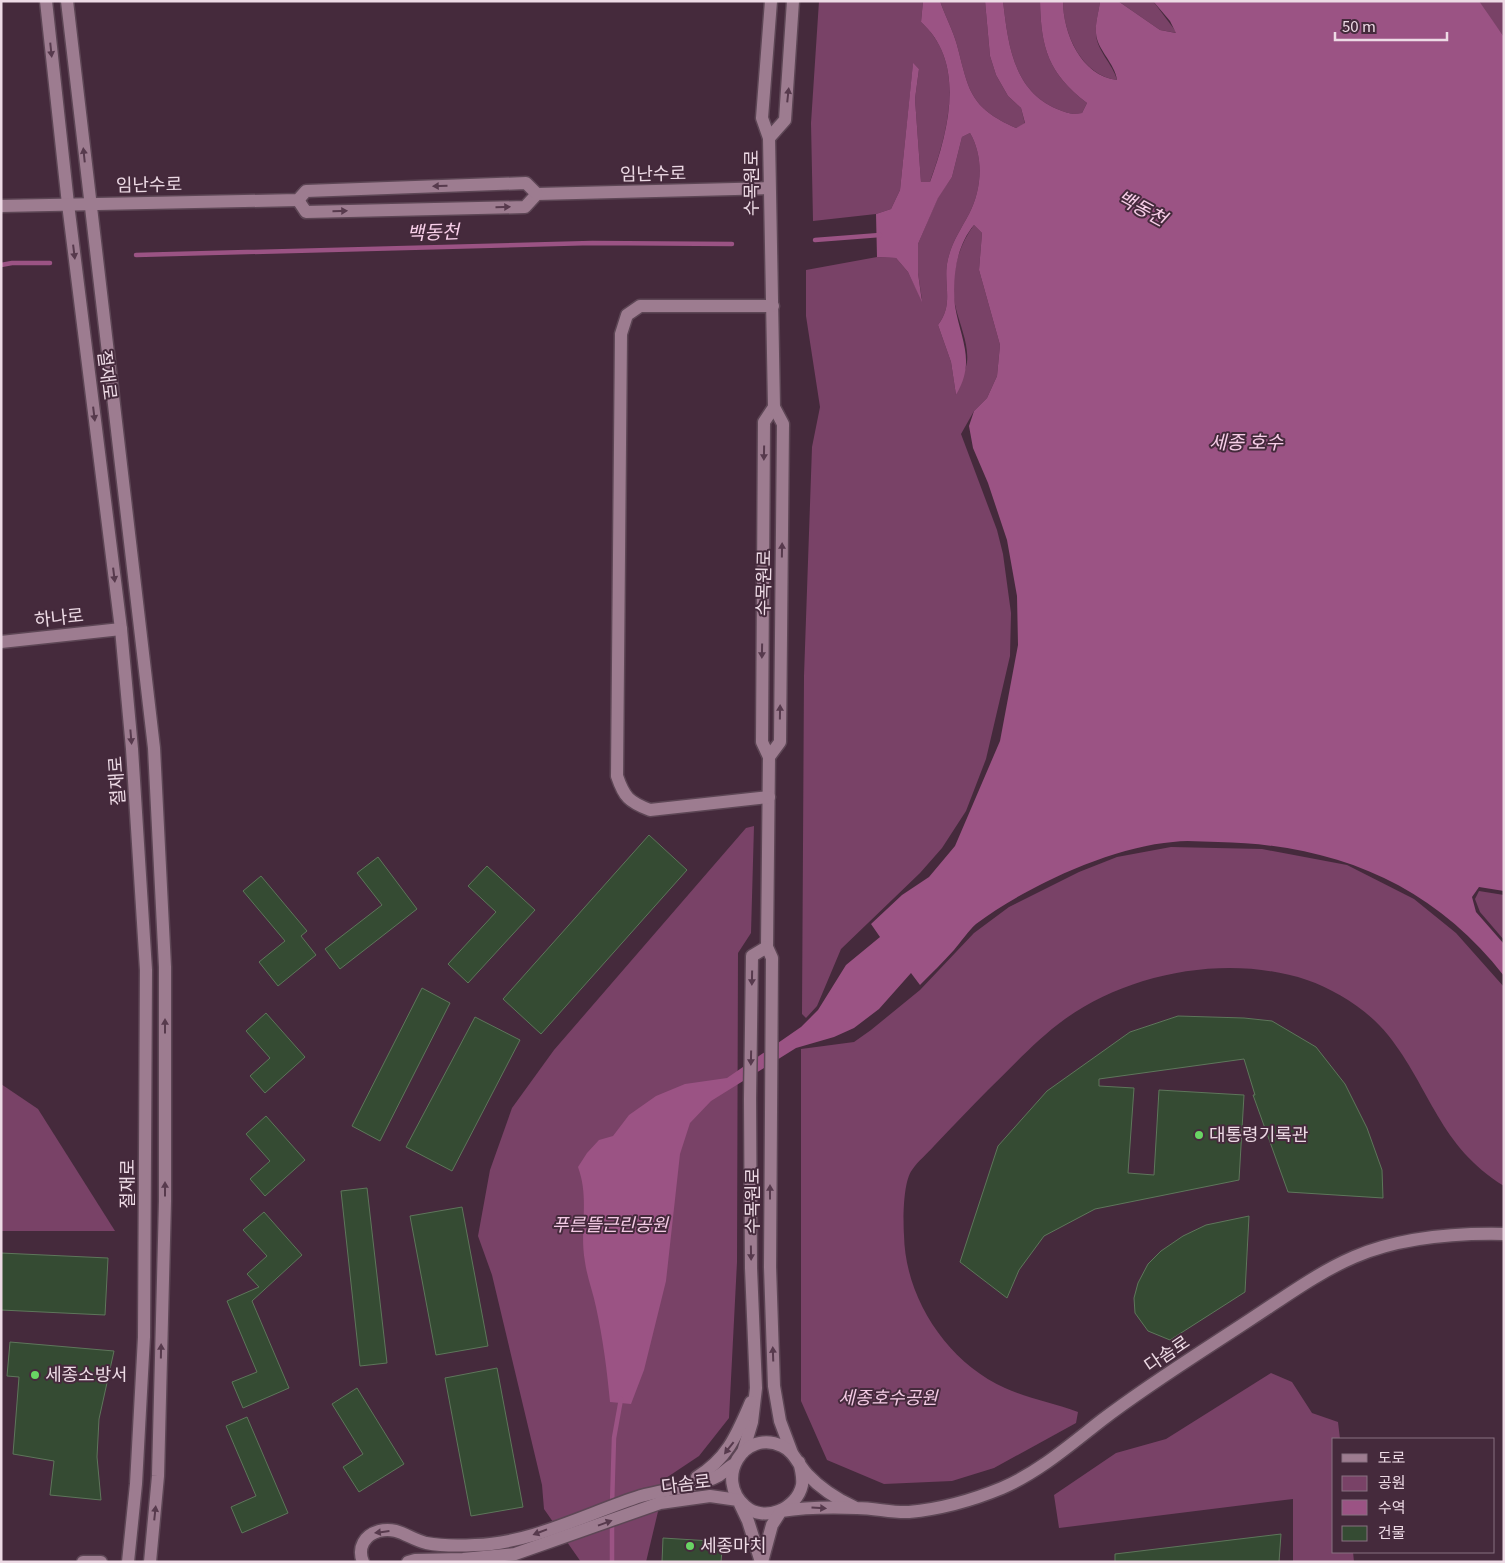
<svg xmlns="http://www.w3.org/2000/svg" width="1505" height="1563" viewBox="0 0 1505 1563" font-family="Georgia,'Noto Sans KR',serif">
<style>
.green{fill:#794267}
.water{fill:#9b5384}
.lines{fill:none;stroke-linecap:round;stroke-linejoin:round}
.stream{stroke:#9b5384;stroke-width:4.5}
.building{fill:#354b33;stroke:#5e765b}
.minor-casing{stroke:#5d4655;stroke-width:15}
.minor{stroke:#9d7c90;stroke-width:12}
.oneway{fill:#573a4d}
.poi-dot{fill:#69d464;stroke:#452a3c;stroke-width:2}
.labels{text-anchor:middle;stroke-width:4;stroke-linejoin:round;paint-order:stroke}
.street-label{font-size:18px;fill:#eddae5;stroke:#452a3c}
.poi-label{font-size:18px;fill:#eddae5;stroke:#452a3c;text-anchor:start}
.park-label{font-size:18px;font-style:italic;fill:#f3cae4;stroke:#452a3c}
.water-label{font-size:19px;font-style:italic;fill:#f8cfe9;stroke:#452a3c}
</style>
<rect width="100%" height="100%" fill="#452a3c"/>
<g class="green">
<path d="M819 1H923L921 22C967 63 948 133 930 182H921L915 99 919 69 913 64 900 190 891 209 876 214 813 221 811 123Z"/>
<path d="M940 1H985L990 56 996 75 1008 96 1021 108 1025 124 1016 128C969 107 969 90 957 45 953 30 945 16 940 1Z"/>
<path d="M1003 1H1040C1041 48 1048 73 1087 103L1082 113C1072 115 1067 113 1057 109 1013 91 1008 43 1003 1Z"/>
<path d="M1063 1H1100C1099 11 1095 23 1096 33 1096 50 1113 64 1117 80 1082 76 1063 34 1063 1Z"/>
<polygon points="1118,1 1153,1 1177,33 1160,30"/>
<polygon points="1479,1 1504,1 1504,37 1481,6"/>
<path d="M970 133C984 157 982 189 969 214 961 229 952 242 948 259 942 283 955 303 938 325L951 362 956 395C959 384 965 373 967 362 969 345 960 325 956 309 949 281 957 247 974 225L982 233 979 270 1000 345 997 376 987 398 974 411 961 434 997 530 1003 554 1011 613 1010 656 986 759 966 811 942 848 920 873 841 949 817 1006 806 1018 802 1014 804 676 812 447 820 407 806 316V270L877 257 896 258 908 272 922 300 918 273V244L938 197 952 177 962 137Z"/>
<polygon points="754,826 751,933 738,953 737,1262 729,1418 699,1456 666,1478 646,1562 581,1562 544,1509 542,1485 492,1275 478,1236 490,1170 512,1108 554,1050 746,828"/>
<path d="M1171 847 1262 849 1347 865 1414 899 1456 933 1504 987V1186C1439 1146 1431 1089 1388 1035 1368 1010 1336 990 1307 980 1229 954 1131 972 1065 1019 1036 1040 1013 1066 988 1090 970 1108 952 1127 934 1146 927 1154 918 1161 912 1170 903 1182 903 1220 904 1235 905 1298 947 1362 1005 1388 1029 1399 1054 1403 1078 1412L1076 1423 994 1468 952 1481 884 1484 827 1460 801 1401V1049L854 1042 871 1030 920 990 974 933 1009 907 1079 872 1117 857Z"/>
<polygon points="1479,891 1504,895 1504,940 1480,912 1475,899"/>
<polygon points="1,1084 38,1109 115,1231 1,1231"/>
<polygon points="1271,1373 1292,1382 1312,1413 1338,1422 1340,1439 1334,1439 1334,1552 1353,1552 1354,1562 1293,1562 1293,1499 1059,1528 1054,1495 1116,1453 1166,1439"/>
</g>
<path class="water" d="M923 1H940C945 16 953 30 957 45 969 90 969 107 1016 128L1025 123 1021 108 1008 96 996 75 990 56 985 1H1003C1008 43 1013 91 1057 109 1067 113 1072 115 1082 113L1087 103C1048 73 1041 48 1040 1H1063C1063 33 1081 76 1117 80 1115 63 1097 50 1096 33 1095 23 1099 11 1100 1H1118L1160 30 1176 33 1170 21 1153 1H1479L1504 37V891L1479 887 1472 897 1476 912 1504 944V976C1432 883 1333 844 1218 842 1203 842 1187 840 1173 842 1111 847 1025 887 976 924 968 931 961 942 954 950 943 962 931 974 920 985L911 973 879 1009 854 1028 834 1037 796 1048 711 1101 690 1123 680 1154 666 1281 644 1370 631 1404 610 1402C607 1370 603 1339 596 1307 593 1292 587 1277 585 1262 579 1228 590 1200 578 1167L587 1153 599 1140 613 1136 629 1115 656 1096 685 1084 727 1078 801 1027 818 1010 846 965 880 937 871 924 902 895 929 877 955 846 1000 741 1018 645 1017 596 1007 540 988 483 973 448 969 426 974 411 987 398 997 376 1000 345 979 270 982 233 974 225C956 246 952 279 955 306 961 341 976 361 956 395L951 362 938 325C955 303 942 283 948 259 952 242 961 229 969 214 982 189 984 157 970 133L962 137 952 177 938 198 918 244V273L922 302 908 272 896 258 877 257 876 214 891 209 900 190 913 63 919 69 915 99 921 182H930C948 133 967 63 921 22Z"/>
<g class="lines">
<g class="stream">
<polyline points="815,240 880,235"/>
<polyline points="136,255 592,243 732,244"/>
<polyline points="1,265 12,263 50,263"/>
<polyline points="612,1505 614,1438 621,1399"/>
<polyline points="612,1562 612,1521"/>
</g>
</g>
<g class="building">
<polygon points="649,835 687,870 541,1034 503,999"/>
<polygon points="378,857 417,909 340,969 325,949 382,905 357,873"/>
<polygon points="487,866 535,910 468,983 448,964 496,912 468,886"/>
<polygon points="261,876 307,931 301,936 316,955 278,986 259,962 285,941 243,891"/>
<polygon points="422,988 450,1003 380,1141 352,1126"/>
<polygon points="266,1013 305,1057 265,1093 250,1076 270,1058 246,1031"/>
<polygon points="1178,1016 1244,1018 1272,1021 1316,1047 1345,1084 1367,1128 1382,1170 1383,1198 1288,1192 1253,1095 1255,1095 1244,1059 1099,1079 1099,1086 1134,1088 1128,1173 1154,1175 1159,1090 1244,1095 1239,1180 1095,1209 1044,1236 1019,1270 1007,1298 960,1262 998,1146 1047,1091 1130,1032"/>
<polygon points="475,1017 520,1040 452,1171 406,1147"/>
<polygon points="266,1116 305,1160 265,1196 250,1179 270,1161 246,1134"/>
<polygon points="367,1188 387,1363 360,1366 341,1191"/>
<polygon points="462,1207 488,1346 436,1355 410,1216"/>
<polygon points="264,1212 302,1255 252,1301 289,1388 243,1408 232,1382 257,1372 227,1301 259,1287 247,1274 267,1256 243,1230"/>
<polygon points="1249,1216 1245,1292 1170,1340 1148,1331 1135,1313 1134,1298 1138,1283 1148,1264 1161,1251 1183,1236 1206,1225"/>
<polygon points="1,1253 108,1258 105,1315 1,1310"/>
<polygon points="10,1342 114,1351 99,1419 97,1457 101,1500 50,1495 54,1461 13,1454 19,1377 7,1376"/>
<polygon points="497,1368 523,1507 471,1516 445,1378"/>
<polygon points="357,1388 404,1464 359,1492 343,1467 363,1454 332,1404"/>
<polygon points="247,1417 288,1513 242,1533 231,1507 256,1496 226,1426"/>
<polygon points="1281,1534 1279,1562 1115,1562 1115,1554"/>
<polygon points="663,1538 711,1541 722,1550 721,1562 662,1562"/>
</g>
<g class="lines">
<g class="minor-casing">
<g id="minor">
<polyline points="46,1 68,204 121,629 132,749 146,970 144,1337 136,1484 128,1562"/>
<polyline points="67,1 154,748 165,967 165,1201 158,1476 150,1562"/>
<polyline points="769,138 785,120 793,1"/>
<polyline points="298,200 306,212 525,207 537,194 769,188"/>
<polyline points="1,206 298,200 306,191 526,183 537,194"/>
<polyline points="774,407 764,422 762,742 769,757 767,947 772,958 770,1267 774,1386 780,1421 792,1453"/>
<polyline points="1,642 121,629"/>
<polyline points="769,757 780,742 783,424 774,407 769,138 762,118 771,1"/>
<path d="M769 797 650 810C629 802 624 797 617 776L621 334 627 315 640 306H773"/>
<polyline points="743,1452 752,1422 756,1388 751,1268 750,1099 752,956 767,947"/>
<path d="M799 1462C801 1469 803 1477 802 1485 797 1509 764 1523 745 1506 714 1479 744 1428 782 1446 795 1452 798 1465 807 1474 820 1488 837 1499 854 1507"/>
<path d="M697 1477C728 1458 737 1434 751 1402"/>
<polyline points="83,1562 101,1562"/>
<path d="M363 1562C357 1547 365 1535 379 1531 398 1526 409 1539 426 1543 442 1546 458 1546 475 1545 530 1544 588 1513 641 1496 662 1490 700 1486 718 1476 723 1473 728 1468 733 1465"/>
<polyline points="408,1562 415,1560 463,1559 515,1554 660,1503 710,1496 738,1500 748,1521 761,1562"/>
<path d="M762 1562 772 1525 781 1511C807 1507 832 1507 857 1508 875 1508 892 1513 909 1512 942 1509 973 1500 1002 1488 1039 1472 1070 1445 1102 1420 1149 1384 1201 1352 1251 1319 1285 1297 1317 1273 1354 1257 1401 1237 1454 1233 1504 1234"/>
</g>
</g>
<use href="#minor" class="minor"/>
</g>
<defs><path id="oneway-solid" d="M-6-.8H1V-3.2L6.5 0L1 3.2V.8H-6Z" transform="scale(1.25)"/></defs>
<g class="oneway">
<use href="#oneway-solid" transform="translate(51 50) rotate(84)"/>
<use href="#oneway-solid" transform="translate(788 95) rotate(-84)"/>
<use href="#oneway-solid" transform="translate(84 155) rotate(-96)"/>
<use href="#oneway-solid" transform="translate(440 186) rotate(178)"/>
<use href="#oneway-solid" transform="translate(503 207) rotate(-1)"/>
<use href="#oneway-solid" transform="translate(340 211) rotate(-1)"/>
<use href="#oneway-solid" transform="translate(74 252) rotate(83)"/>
<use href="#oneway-solid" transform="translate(94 414) rotate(83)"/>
<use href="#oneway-solid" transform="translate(764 453) rotate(91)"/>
<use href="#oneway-solid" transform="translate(782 550) rotate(-89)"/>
<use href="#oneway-solid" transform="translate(114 575) rotate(83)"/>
<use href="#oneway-solid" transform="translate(762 651) rotate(91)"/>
<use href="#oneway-solid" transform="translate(780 712) rotate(-89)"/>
<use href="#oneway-solid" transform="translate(131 737) rotate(85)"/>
<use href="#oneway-solid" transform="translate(752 978) rotate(91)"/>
<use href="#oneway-solid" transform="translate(165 1026) rotate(-90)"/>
<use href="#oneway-solid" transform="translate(751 1058) rotate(91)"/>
<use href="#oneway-solid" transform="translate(165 1189) rotate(-90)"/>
<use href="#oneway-solid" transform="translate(770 1192) rotate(-90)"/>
<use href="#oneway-solid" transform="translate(751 1253) rotate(89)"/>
<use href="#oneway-solid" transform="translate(161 1351) rotate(-89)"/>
<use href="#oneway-solid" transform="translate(773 1354) rotate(-92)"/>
<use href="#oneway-solid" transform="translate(729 1448) rotate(128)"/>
<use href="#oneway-solid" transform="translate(819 1508) rotate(3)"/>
<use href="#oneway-solid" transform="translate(155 1513) rotate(-84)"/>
<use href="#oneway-solid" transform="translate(605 1523) rotate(-20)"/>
<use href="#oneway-solid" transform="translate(382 1532) rotate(173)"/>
<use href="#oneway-solid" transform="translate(540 1532) rotate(159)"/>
</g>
<g class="poi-dot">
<circle cx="1199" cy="1135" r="5"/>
<circle cx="35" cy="1375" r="5"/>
<circle cx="690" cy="1546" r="5"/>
</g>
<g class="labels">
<g class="street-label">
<text transform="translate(653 174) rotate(-1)" y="6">임난수로</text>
<text transform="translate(752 183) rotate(-90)" y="6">수목원로</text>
<text transform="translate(149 185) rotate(-1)" y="6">임난수로</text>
<text transform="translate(107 375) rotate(83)" y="6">절재로</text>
<text transform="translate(764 583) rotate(-89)" y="6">수목원로</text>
<text transform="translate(59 618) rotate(-6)" y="6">하나로</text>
<text transform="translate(117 781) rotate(-94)" y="6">절재로</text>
<text transform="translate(128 1184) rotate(-90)" y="6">절재로</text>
<text transform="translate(753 1201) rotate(-90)" y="6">수목원로</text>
<text transform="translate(1167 1354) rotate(-34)" y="6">다솜로</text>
<text transform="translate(686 1484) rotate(-7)" y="6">다솜로</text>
</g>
<g class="poi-label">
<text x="1209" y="1141">대통령기록관</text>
<text x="45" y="1381">세종소방서</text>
<text x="700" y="1552">세종마치</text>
</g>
<g class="park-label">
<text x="610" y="1231">푸른뜰근린공원</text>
<text x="888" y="1404">세종호수공원</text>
</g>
<g class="water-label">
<text transform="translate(1142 208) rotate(28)" y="7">백동천</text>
<text transform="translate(433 232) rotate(-2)" y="7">백동천</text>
<text x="1246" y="449">세종 호수</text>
</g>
</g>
<rect width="1505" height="1563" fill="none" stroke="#eddae5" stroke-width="5"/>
<rect x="1332" y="1438" width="162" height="115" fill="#452a3c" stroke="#887080"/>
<rect x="1342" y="1454" width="25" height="8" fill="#9d7c90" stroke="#887080"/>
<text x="1378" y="1463" font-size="15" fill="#eddae5">도로</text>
<rect x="1342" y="1476" width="25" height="15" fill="#794267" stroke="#887080"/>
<text x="1378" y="1488" font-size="15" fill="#eddae5">공원</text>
<rect x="1342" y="1500" width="25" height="15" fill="#9b5384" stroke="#887080"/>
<text x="1378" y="1513" font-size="15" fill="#eddae5">수역</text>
<rect x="1342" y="1526" width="25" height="15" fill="#354b33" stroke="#887080"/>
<text x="1378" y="1538" font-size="15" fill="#eddae5">건물</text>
<path d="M1335 32v8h112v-8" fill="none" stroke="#eddae5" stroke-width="2.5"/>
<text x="1342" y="32" font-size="15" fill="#eddae5" stroke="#452a3c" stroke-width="4" paint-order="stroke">50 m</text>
</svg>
